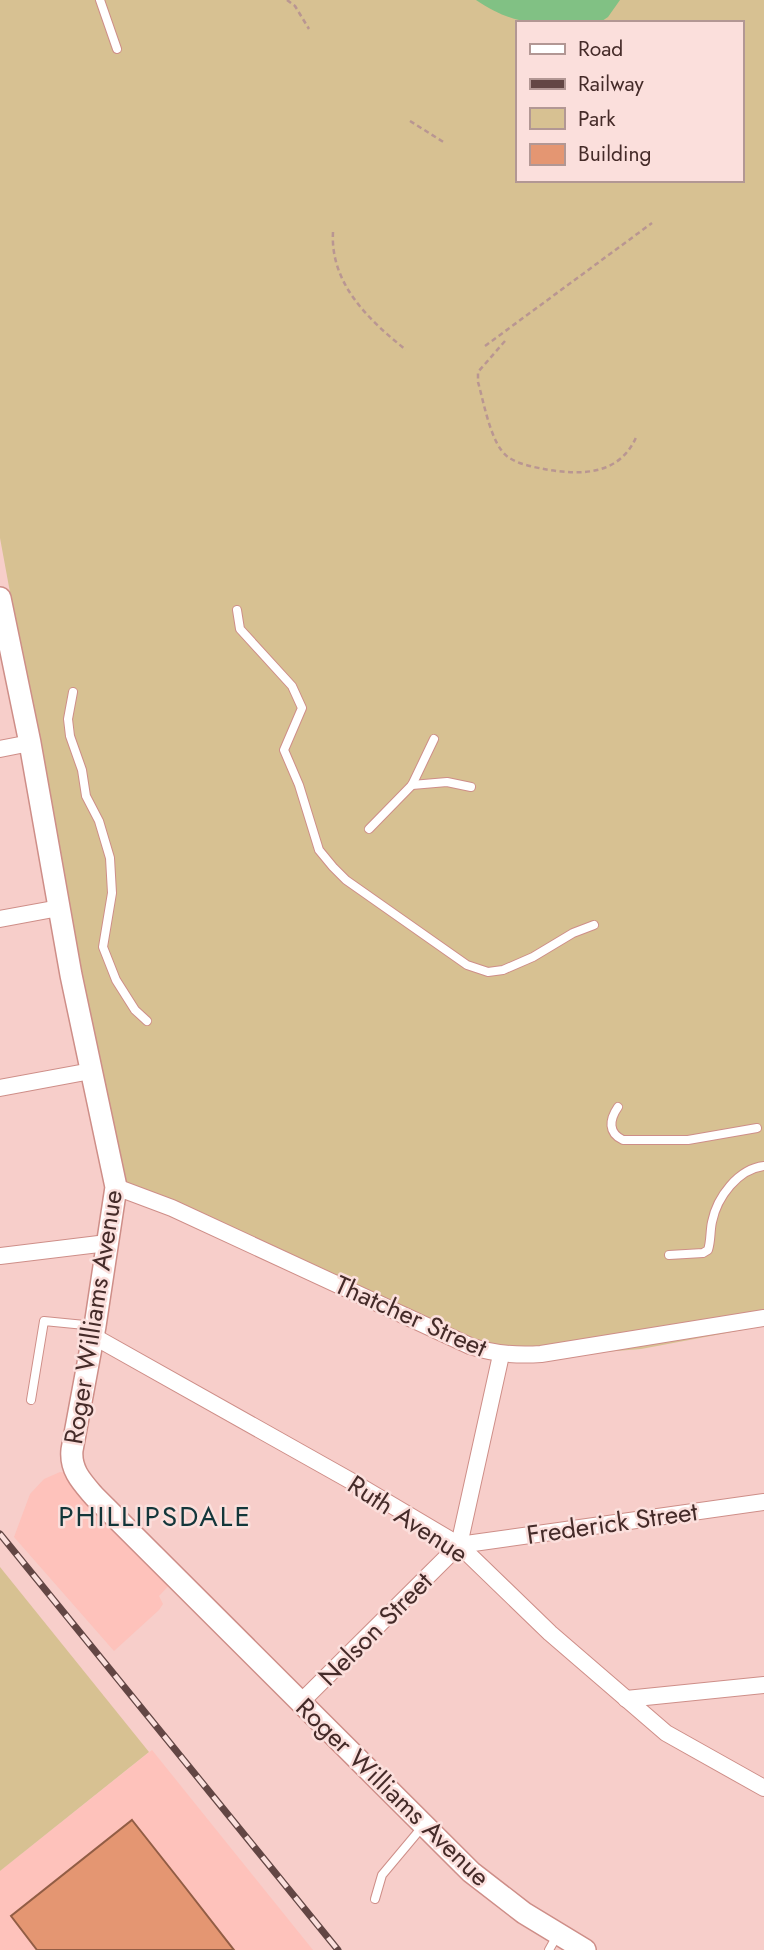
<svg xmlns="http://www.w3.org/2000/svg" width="764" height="1950" viewBox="0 0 764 1950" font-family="Jost,sans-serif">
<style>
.built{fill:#fec2bb}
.green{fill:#d7c192;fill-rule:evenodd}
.water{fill:#81c184}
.building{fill:#e49672;stroke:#925d45;stroke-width:2}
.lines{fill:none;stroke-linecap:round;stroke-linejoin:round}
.lane-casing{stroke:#ce8e88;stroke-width:10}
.street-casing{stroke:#ce8e88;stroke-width:18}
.secondary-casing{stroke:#ce8e88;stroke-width:24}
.path{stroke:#b99692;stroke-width:2.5;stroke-dasharray:5 3.5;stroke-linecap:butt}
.lane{stroke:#fff;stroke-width:8}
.street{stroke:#fff;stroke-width:16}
.secondary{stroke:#fff;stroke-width:21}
.rail-casing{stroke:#634644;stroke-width:7}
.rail{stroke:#fbdfdc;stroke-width:4.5;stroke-dasharray:13;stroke-linecap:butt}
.labels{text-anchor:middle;stroke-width:5;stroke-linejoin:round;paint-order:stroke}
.street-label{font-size:26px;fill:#452b29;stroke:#fbdfdc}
.neighbourhood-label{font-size:28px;letter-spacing:2px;fill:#13363a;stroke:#fbdfdc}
</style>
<rect width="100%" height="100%" fill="#f7ceca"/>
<g class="built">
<polygon points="60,1472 73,1473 175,1579 159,1596 163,1604 159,1610 114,1651 14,1537 30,1494 44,1479"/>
<polygon points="152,1750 313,1950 0,1950 0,1871"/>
</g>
<g class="green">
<path d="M0 0H764V1326L641 1349 504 1360 120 1190 0 538ZM517 23H741V180H517Z"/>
<polygon points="0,1567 149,1752 0,1871"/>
</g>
<path class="water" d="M476 0H620L608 17 599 23C548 23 520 30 476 0Z"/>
<polygon class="building" points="132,1820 181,1882 234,1950 37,1950 11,1916"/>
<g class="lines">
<g class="lane-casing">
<g id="lane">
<polyline points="100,0 117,49"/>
<polyline points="237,610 240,629 292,686 302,708 284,750 299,785 319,850 333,867 346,880 467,965 488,972 503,970 533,957 573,933 594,925"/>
<polyline points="73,692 68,719 70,736 82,770 86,796 99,821 110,858 112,893 103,947 116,980 135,1010 147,1021"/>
<polyline points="412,785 447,782 471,787"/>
<polyline points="369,829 412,785 434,739"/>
<path d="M618 1107C609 1120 608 1133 623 1140H688L757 1128"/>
<path d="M669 1255 703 1253 708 1250C711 1241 710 1231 712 1222 717 1197 738 1169 764 1166"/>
<polyline points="31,1400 44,1321 95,1326"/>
<polyline points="375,1899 382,1875 423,1826"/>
<polyline points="549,1950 558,1934"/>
</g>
</g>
<g class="street-casing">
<g id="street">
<polyline points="0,749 30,743"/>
<polyline points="0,919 59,908"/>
<polyline points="0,1088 91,1071"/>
<path d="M116 1187 172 1208 470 1346C494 1354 515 1356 541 1354L764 1318"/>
<polyline points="0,1256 107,1243"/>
<polyline points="93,1336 351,1481 459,1545 550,1633 666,1733 764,1788"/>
<polyline points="459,1545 764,1502"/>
<polyline points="626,1699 764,1685"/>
<polyline points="301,1702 459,1545 501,1355"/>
</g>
</g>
<g class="secondary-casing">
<path id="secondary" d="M0 598 30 743 71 975 116 1187 95 1326 72 1450C70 1470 82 1482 94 1496L471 1872 524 1913 585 1950"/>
</g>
<g class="path">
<polyline points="287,0 295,6 309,29"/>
<polyline points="410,121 445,143"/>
<path d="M333 232C330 284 369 320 406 350"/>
<path d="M505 341 478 372V382C484 403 491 445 508 457 518 464 533 467 544 469 582 476 621 475 637 435"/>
<polyline points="485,346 652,223"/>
</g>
<use href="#lane" class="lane"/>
<use href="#street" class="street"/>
<use href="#secondary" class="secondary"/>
<g class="rail-casing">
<polyline id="rail" points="0,1534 338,1950"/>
</g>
<use href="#rail" class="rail"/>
</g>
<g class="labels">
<g class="street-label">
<text transform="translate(411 1316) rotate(24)" y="9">Thatcher Street</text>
<text transform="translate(93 1317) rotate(-81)" y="9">Roger Williams Avenue</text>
<text transform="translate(408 1519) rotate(33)" y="9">Ruth Avenue</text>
<text transform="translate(612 1523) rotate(-8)" y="9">Frederick Street</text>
<text transform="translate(375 1629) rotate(-45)" y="9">Nelson Street</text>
<text transform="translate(393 1792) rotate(44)" y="9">Roger Williams Avenue</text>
</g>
<g class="neighbourhood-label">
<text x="155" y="1526">PHILLIPSDALE</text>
</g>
</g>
<rect x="516" y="21" width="228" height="161" fill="#fbdfdc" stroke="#b29794" stroke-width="2"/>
<rect x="530" y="44" width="35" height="10" fill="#ffffff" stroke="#b29794" stroke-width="2"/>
<text x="578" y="56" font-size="21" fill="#452b29">Road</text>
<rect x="530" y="79" width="35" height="10" fill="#634644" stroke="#b29794" stroke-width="2"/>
<text x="578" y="91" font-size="21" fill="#452b29">Railway</text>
<rect x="530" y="108" width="35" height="21" fill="#d7c192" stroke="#b29794" stroke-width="2"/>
<text x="578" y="126" font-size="21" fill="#452b29">Park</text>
<rect x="530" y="144" width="35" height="21" fill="#e49672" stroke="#b29794" stroke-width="2"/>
<text x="578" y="161" font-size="21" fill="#452b29">Building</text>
</svg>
